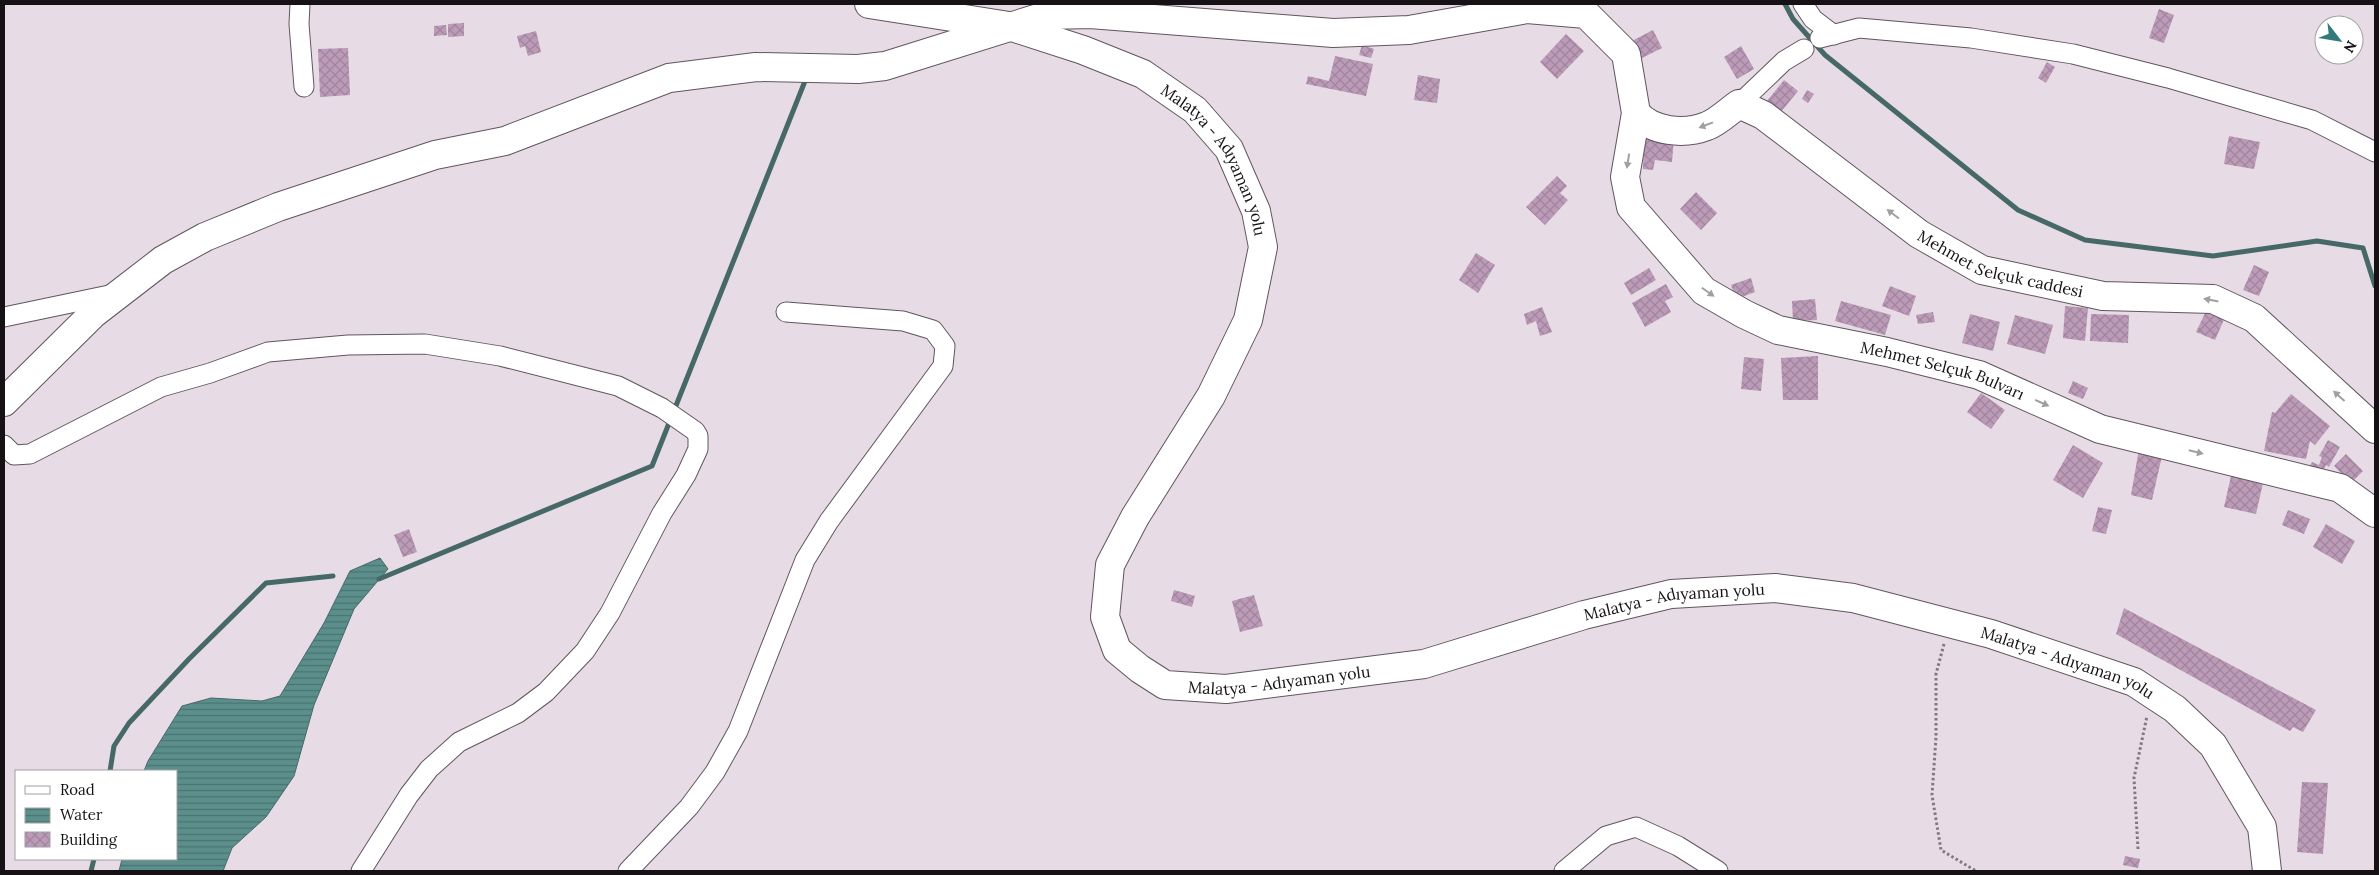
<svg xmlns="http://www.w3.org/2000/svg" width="2379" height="875" viewBox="0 0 2379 875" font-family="Lora,serif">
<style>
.water{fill:url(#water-rules);stroke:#466968}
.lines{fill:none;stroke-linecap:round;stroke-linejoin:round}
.stream{stroke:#466968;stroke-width:5}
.building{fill:url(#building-cross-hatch)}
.street-casing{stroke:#60565e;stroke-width:21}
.secondary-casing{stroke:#60565e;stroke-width:30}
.path{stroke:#817980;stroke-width:3;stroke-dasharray:2.5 2.5;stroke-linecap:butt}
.street{stroke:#fff;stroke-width:19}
.secondary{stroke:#fff;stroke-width:28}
.oneway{fill:#a1a0a1}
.labels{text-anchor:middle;stroke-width:4;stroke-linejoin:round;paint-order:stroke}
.street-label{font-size:16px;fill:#151114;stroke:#fff}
</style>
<defs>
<pattern id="water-rules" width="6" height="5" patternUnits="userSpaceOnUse" patternTransform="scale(1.25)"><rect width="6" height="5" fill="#5b8f8c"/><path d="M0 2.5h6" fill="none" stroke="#4a7371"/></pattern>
<pattern id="building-cross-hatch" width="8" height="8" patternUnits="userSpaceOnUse" patternTransform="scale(1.25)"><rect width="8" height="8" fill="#bc9bb8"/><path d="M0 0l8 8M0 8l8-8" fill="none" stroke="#a1849d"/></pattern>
</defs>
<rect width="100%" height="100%" fill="#e7dbe5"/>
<polygon class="water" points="380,558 388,569 354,609 314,705 294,776 266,817 232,848 223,871 119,871 122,859 176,859 176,771 144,771 148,761 182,706 211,698 262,701 280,696 324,623 350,571"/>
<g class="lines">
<g class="stream">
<polyline points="1785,4 1793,19 1825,55 2018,210 2085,240 2213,256 2317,241 2363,248 2375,286"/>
<polyline points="379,579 652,466 807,76"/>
<polyline points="110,771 114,746 129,723 189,659 266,583 333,576"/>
<polyline points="91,871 94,859"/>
</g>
</g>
<g class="building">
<polygon points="2159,9 2174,15 2164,43 2149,38"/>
<polygon points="464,23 464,36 448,37 448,24"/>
<polygon points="446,25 447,35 434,36 434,26"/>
<polygon points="1653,30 1662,48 1638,60 1628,43"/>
<polygon points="536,31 541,52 528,56 525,46 520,48 517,36"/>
<polygon points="1566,34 1584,51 1557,79 1540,62"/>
<polygon points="1362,45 1374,49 1371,58 1359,55"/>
<polygon points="1741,46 1754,69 1737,79 1724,57"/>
<polygon points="348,48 350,95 320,97 318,49"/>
<polygon points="1335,56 1373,64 1366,96 1306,84 1308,76 1329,81"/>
<polygon points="2047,62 2055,67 2046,83 2038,78"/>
<polygon points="1418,75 1440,79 1437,103 1414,100"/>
<polygon points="1784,80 1798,91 1781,112 1767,101"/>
<polygon points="1807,90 1814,94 1808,103 1802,99"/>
<polygon points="2229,136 2260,142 2254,169 2224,164"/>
<polygon points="1644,137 1674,137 1672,162 1655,160 1653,170 1643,169"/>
<polygon points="1557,176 1567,186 1560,193 1568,200 1545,225 1526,207"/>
<polygon points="1696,192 1717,213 1701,230 1680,209"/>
<polygon points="1476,253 1495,265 1478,293 1459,280"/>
<polygon points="2254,265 2269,272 2259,296 2243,290"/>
<polygon points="1649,268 1656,280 1631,295 1624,283"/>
<polygon points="1751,278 1755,292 1736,299 1731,285"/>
<polygon points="1666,284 1673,297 1665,301 1671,312 1645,327 1632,303"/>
<polygon points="1890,286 1916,296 1909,316 1882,306"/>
<polygon points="1815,299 1817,320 1793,321 1792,301"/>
<polygon points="1841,301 1891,315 1885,335 1835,321"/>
<polygon points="2209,305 2227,313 2215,340 2196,332"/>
<polygon points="2065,306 2088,308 2085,341 2063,338"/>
<polygon points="1542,307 1552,332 1540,336 1536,321 1527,325 1524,314"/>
<polygon points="1933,312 1935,322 1918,324 1916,315"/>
<polygon points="1970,314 2000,322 1993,351 1962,343"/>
<polygon points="2091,314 2129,315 2128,343 2090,341"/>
<polygon points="2015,315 2053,325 2045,354 2007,344"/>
<polygon points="1818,356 1818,400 1783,400 1781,358"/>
<polygon points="1744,357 1764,359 1761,391 1741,389"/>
<polygon points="2073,381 2088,388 2083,399 2068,393"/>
<polygon points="1981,393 2005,410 1991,429 1967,412"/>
<polygon points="2291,394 2330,426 2315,445 2310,441 2306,459 2264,451 2272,412 2275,413"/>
<polygon points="2328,440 2340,447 2331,463 2329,467 2326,465 2321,475 2306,473 2312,462 2319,465 2322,457 2319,456"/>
<polygon points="2073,445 2103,463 2083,498 2053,480"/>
<polygon points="2139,449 2162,456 2152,500 2131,495"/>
<polygon points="2346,454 2363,471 2351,483 2334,466"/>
<polygon points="2231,476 2263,483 2256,514 2224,507"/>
<polygon points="2098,507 2112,510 2106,534 2092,531"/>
<polygon points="2288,510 2310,519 2304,534 2282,525"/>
<polygon points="2326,524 2355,541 2342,564 2313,547"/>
<polygon points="409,529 417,552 403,557 394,535"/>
<polygon points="1174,590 1195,596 1192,607 1171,601"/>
<polygon points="1254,595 1263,626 1240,632 1232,601"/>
<polygon points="2124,608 2316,710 2303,732 2293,727 2290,731 2116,634"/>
<polygon points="2302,782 2328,783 2323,854 2297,852"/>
<polygon points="2125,856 2140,859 2138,868 2123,865"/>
</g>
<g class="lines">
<g class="street-casing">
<g id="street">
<polyline points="300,4 299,24 304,87"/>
<polyline points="1803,4 1813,19 1834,35"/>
<polyline points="1820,38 1859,28 1971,38 2073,54 2168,78 2312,120 2375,152"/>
<polyline points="1739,104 1784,61 1804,49"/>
<polyline points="4,317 114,294"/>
<polyline points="4,445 14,455 30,454 161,387 210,373 268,352 348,345 425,344 500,356 618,386 662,408 695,431 698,436 698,449 686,475 662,513 610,613 585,651 546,692 518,713 459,742 429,769 409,795 361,871"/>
<polyline points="628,871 689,807 715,772 738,731 805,560 829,521 943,366 945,346 933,330 903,321 786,312"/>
<polyline points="1564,871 1606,836 1636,827 1678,846 1718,871"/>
</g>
</g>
<g class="secondary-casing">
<g id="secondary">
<path id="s1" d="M869 4 1009 26 1083 50 1143 74 1195 110 1229 149 1256 211 1263 247 1248 320 1211 396 1135 517 1110 565 1105 617 1117 650 1140 669 1165 685 1226 689 1424 664 1584 615 1671 594 1775 588 1853 598 1991 634 2134 682 2175 709 2213 745 2262 827 2267 871"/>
<path id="s2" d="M1636 113C1652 132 1684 135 1707 126 1718 122 1730 110 1739 104L1763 115 1919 234 1982 270 2103 296 2213 299 2254 318 2375 429"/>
<path id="s3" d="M4 402 93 314 163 260 205 237 278 207 435 155 505 141 669 78 756 67 858 69 885 66 1048 15 1090 14 1333 33 1409 30 1527 9 1586 14 1626 54 1636 113 1625 177 1631 207 1704 291 1744 314 1778 330 1887 352 1979 375 2100 429 2340 488 2375 513"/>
</g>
</g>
<g class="path">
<polyline points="1944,644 1936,674 1936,737 1932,795 1941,850 1976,871"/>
<polyline points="2138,849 2134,778 2147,716"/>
</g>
<use href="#street" class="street"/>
<use href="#secondary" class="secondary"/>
</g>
<defs><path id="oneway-solid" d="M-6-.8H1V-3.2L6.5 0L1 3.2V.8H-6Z" transform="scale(1.25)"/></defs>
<g class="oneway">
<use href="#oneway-solid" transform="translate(1706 125) rotate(159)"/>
<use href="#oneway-solid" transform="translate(1628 161) rotate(99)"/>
<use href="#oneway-solid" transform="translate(1893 214) rotate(-143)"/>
<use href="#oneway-solid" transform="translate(1708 292) rotate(35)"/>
<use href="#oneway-solid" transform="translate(2211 300) rotate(-169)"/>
<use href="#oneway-solid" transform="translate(2339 396) rotate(-138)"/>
<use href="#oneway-solid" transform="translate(2042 403) rotate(24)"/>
<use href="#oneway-solid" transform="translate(2196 452) rotate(14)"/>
</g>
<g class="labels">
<g class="street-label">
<text dy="6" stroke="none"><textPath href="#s1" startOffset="400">Malatya - Adıyaman yolu</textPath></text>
<text dy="6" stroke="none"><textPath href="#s2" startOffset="426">Mehmet Selçuk caddesi</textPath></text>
<text dy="6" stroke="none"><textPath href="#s3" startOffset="2258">Mehmet Selçuk Bulvarı</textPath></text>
<text dy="6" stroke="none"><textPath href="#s1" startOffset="1526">Malatya - Adıyaman yolu</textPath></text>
<text dy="6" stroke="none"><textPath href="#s1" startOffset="1931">Malatya - Adıyaman yolu</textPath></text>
<text dy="6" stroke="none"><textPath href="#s1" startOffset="1121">Malatya - Adıyaman yolu</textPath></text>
</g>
</g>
<rect width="2379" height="875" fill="none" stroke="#151114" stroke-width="10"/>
<rect x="15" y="770" width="162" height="90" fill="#ffffff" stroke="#a1a0a1"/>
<rect x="25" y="786" width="25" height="8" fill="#ffffff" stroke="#a1a0a1"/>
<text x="60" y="795" font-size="15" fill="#151114">Road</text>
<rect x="25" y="808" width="25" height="15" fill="url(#water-rules)" stroke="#a1a0a1"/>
<text x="60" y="820" font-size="15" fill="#151114">Water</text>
<rect x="25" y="832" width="25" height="15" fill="url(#building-cross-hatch)" stroke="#a1a0a1"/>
<text x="60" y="845" font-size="15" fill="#151114">Building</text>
<g transform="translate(2339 40) rotate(121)"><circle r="24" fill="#ffffff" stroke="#a1a0a1"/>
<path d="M0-4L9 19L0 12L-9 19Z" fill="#327b78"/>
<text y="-8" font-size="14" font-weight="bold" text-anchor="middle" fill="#151114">N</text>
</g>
</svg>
